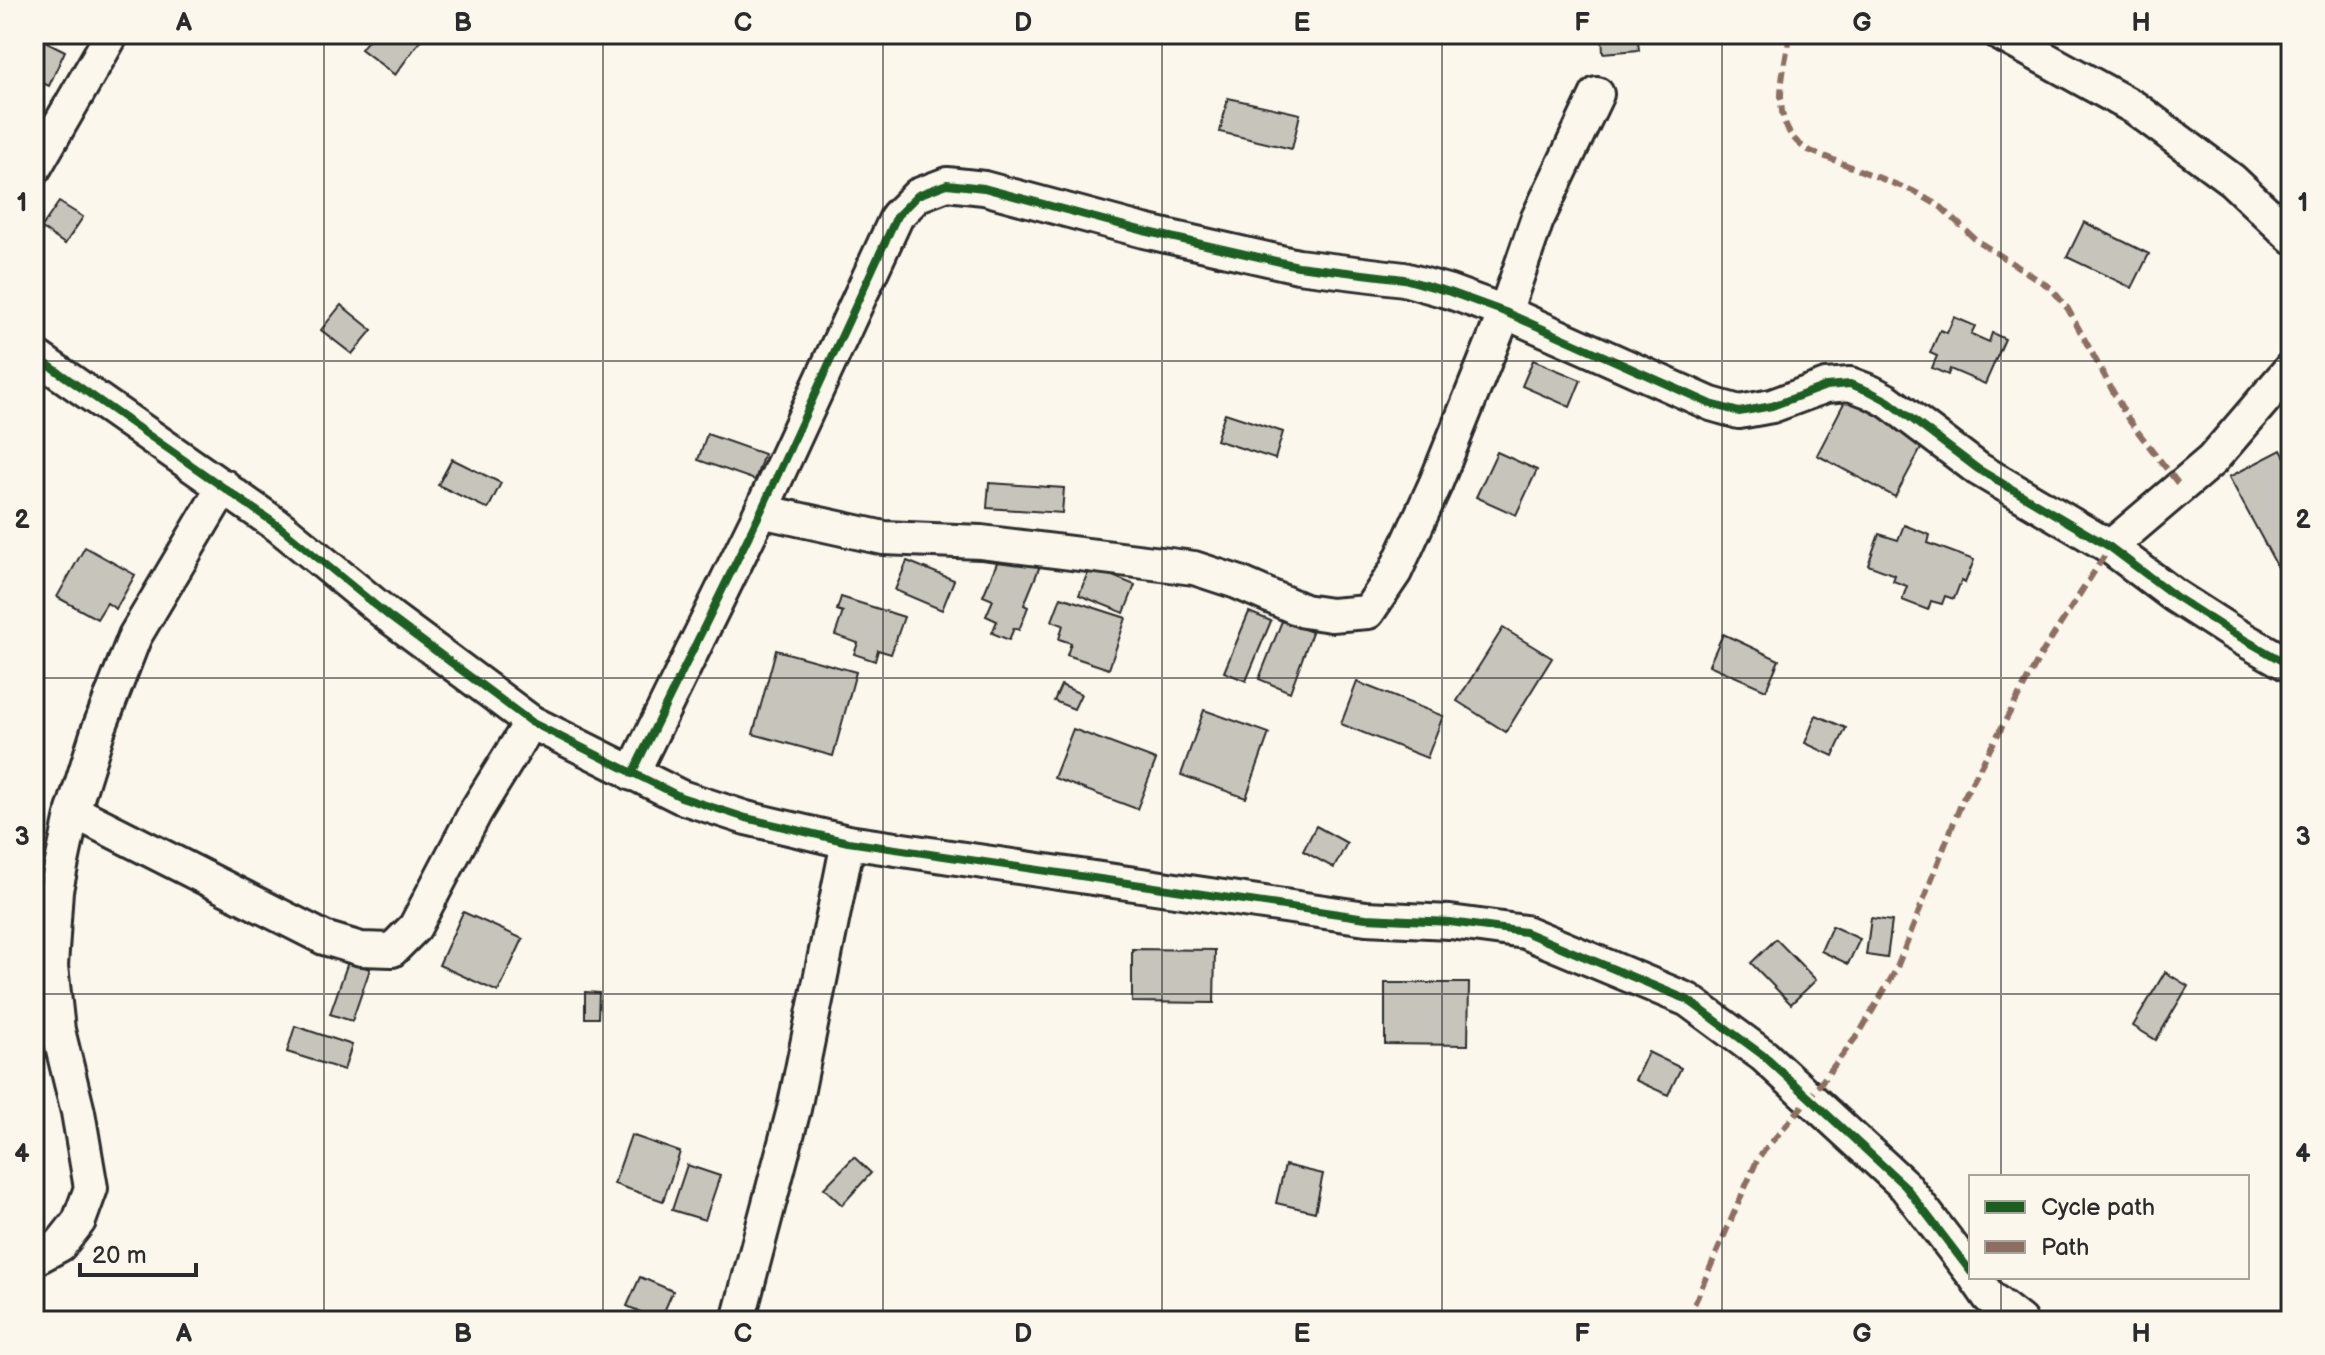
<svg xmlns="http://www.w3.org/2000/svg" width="2325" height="1355" viewBox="0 0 2325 1355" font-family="'Balsamiq Sans',sans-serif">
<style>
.building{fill:#c7c4bc;stroke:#2b2b2b;stroke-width:2}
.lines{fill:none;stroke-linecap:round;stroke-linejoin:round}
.street-casing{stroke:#2b2b2b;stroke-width:38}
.street{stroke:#fbf7ec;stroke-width:32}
.quiet{stroke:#8d6e63;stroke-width:6;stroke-dasharray:12 6;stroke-linecap:butt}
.cycleway-casing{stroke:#fbf7ec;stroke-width:13}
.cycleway{stroke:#1b5e20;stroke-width:8}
.grid{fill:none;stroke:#2b2b2b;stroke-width:2;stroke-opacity:0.55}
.neatline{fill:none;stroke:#2b2b2b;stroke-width:3}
.grid-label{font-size:26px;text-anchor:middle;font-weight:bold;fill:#2b2b2b}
</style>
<rect width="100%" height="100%" fill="#fbf7ec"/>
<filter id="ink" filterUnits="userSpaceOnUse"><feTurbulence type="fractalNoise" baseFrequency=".0125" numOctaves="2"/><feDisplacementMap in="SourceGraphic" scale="16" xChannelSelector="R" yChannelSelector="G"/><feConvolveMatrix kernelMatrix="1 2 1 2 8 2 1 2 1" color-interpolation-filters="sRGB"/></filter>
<g filter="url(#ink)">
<g class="building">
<polygon points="373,34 425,34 395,75 361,49"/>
<polygon points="1602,34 1637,34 1639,50 1603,53"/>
<polygon points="41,39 65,51 49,86 34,79 34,54"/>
<polygon points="1228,98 1300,114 1292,149 1220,132"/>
<polygon points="59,202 83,217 65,244 41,228"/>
<polygon points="2084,222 2149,254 2132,288 2067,257"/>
<polygon points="341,305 372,330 352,354 321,330"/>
<polygon points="1954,317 1975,326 1971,334 1989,342 1992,333 2005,339 1985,384 1950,369 1948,375 1932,368 1937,356 1930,353 1940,330 1947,333"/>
<polygon points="1533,360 1581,380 1570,407 1522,386"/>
<polygon points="1846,399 1925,441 1895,497 1817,455"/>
<polygon points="1225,413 1283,432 1275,459 1216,440"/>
<polygon points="707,434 764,454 755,480 698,460"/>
<polygon points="2281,450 2291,468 2291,561 2278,568 2229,477"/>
<polygon points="1497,452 1537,470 1516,515 1476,497"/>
<polygon points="452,459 501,483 488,509 438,485"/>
<polygon points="989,483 1064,488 1062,513 987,508"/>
<polygon points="1904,525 1930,535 1928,543 1974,560 1965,583 1961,581 1954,599 1945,596 1942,604 1931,601 1928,610 1902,600 1907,586 1893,581 1895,575 1868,565 1879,534 1898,540"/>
<polygon points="1004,546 1042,561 1024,605 1028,607 1019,630 1014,628 1009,640 992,633 997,621 986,616 993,600 983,596"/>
<polygon points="85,547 135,575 116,609 107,603 97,619 57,597"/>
<polygon points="907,561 954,580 942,610 895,590"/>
<polygon points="1090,567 1135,585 1124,613 1079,595"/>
<polygon points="841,597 904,617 891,654 878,650 875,661 854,654 858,643 835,635 843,612 837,610"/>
<polygon points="1061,597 1126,618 1109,669 1067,655 1071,643 1059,639 1063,625 1052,621"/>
<polygon points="1249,612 1271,621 1246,681 1224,672"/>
<polygon points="1282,621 1312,632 1290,692 1259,679"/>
<polygon points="1503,628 1552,658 1506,732 1457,701"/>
<polygon points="1723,634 1779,660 1766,690 1709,665"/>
<polygon points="776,650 856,672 833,756 753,734"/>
<polygon points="1357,682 1443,716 1427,758 1341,724"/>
<polygon points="1061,685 1081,694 1074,709 1054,701"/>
<polygon points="1204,710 1269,733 1246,798 1181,775"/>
<polygon points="1816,715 1846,728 1833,756 1805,743"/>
<polygon points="1073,729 1156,760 1137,809 1054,778"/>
<polygon points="1316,826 1347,843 1334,868 1303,851"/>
<polygon points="463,912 523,939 498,992 439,965"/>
<polygon points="1871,918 1892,921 1887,958 1866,955"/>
<polygon points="1832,926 1860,939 1848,964 1821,951"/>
<polygon points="1776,939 1816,980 1791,1004 1751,963"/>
<polygon points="1132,949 1215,950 1214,1003 1132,1002"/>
<polygon points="348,962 370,969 352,1021 330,1014"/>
<polygon points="2165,972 2188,986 2156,1040 2133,1026"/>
<polygon points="1385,983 1469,983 1468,1045 1385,1044"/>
<polygon points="585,992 599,993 598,1018 585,1018"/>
<polygon points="295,1026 352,1045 344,1070 287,1052"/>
<polygon points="1648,1052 1681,1068 1668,1095 1635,1080"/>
<polygon points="631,1135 680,1152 663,1201 614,1184"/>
<polygon points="854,1157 871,1173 842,1205 824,1188"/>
<polygon points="687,1165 720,1176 705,1220 672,1210"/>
<polygon points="1285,1165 1323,1174 1315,1212 1276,1203"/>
<polygon points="640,1277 673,1291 660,1321 627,1306"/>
</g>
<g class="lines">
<g class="street-casing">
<g id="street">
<polyline points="2000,34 2135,108 2232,180 2291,236"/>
<polyline points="34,169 112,34"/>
<polyline points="34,355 280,527 390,617 531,722 681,797 746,818 848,842 1366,918 1450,922 1525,932 1688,1000 1764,1056 1905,1186 1971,1272"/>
<polyline points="761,511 884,538 981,542 1194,568 1237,582 1304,611 1331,615 1368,612 1395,572 1435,485 1505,312 1537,220 1597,94"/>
<polyline points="2110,547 2212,460 2291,368"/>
<polyline points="632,774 761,511 897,216 918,195 947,184 984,188 1144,231 1298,266 1404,279 1450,292 1505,312 1711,404 1739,412 1772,406 1826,386 1850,384 1871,392 1888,401 1978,469 2110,547 2175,596 2231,632 2291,666"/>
<polyline points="73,811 324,938 361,949 392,950 415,927 476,811 531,722"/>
<polyline points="34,1259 60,1245 79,1221 91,1188 78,1112 58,1030 51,966 56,890 73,811 98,731 135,636 224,486"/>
<polyline points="1975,1277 1989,1297 2020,1321"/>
<polyline points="738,1321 794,1109 848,842"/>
</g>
</g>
<use href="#street" class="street"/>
<g class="quiet">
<path d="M1790 34C1784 73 1766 126 1808 150L1913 191 1941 207 1976 240 2051 288 2068 309 2128 419 2180 486"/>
<polyline points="1689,1321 1693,1307 1758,1158 1810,1097 1860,1032 1896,970 1963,799 2042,653 2110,547"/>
</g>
<g class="cycleway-casing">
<g id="cycleway">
<polyline points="34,355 280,527 390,617 531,722 681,797 746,818 848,842 1366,918 1450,922 1525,932 1688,1000 1764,1056 1905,1186 1971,1272"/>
<polyline points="632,774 761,511 897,216 918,195 947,184 984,188 1144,231 1298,266 1404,279 1450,292 1505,312 1711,404 1739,412 1772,406 1826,386 1850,384 1871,392 1888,401 1978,469 2110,547 2175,596 2231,632 2291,666"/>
</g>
</g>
<use href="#cycleway" class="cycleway"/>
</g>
</g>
<path class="grid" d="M324 34V1321M603 34V1321M883 34V1321M1162 34V1321M1442 34V1321M1722 34V1321M2001 34V1177M34 361H2291M34 678H2291M34 994H2291M2001 1277V1321"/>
<rect width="2325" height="1355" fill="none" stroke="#fbf7ec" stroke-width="88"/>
<rect x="1969" y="1175" width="280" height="104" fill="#fbf7ec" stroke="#a8a59f" stroke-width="2"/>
<rect x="1985" y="1201" width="40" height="12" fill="#1b5e20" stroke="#a8a59f" stroke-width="2"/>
<text x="2041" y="1215" font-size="24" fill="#2b2b2b">Cycle path</text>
<rect x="1985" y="1241" width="40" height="12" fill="#8d6e63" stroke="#a8a59f" stroke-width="2"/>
<text x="2041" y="1255" font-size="24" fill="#2b2b2b">Path</text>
<path d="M80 1263v12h116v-12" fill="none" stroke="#2b2b2b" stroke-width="4"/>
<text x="92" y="1263" font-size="24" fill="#2b2b2b" stroke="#fbf7ec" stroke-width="6" paint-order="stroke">20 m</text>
<rect x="44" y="44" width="2237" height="1267" class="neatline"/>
<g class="grid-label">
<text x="184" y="31">A</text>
<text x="463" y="31">B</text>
<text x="743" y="31">C</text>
<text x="1023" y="31">D</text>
<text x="1302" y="31">E</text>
<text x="1582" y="31">F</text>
<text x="1862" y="31">G</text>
<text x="2141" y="31">H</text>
<text x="22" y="211">1</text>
<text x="2303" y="211">1</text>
<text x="22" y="528">2</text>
<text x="2303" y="528">2</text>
<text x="22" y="845">3</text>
<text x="2303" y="845">3</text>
<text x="22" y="1162">4</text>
<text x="2303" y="1162">4</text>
<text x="184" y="1342">A</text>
<text x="463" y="1342">B</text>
<text x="743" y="1342">C</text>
<text x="1023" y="1342">D</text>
<text x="1302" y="1342">E</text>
<text x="1582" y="1342">F</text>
<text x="1862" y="1342">G</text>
<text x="2141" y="1342">H</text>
</g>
</svg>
